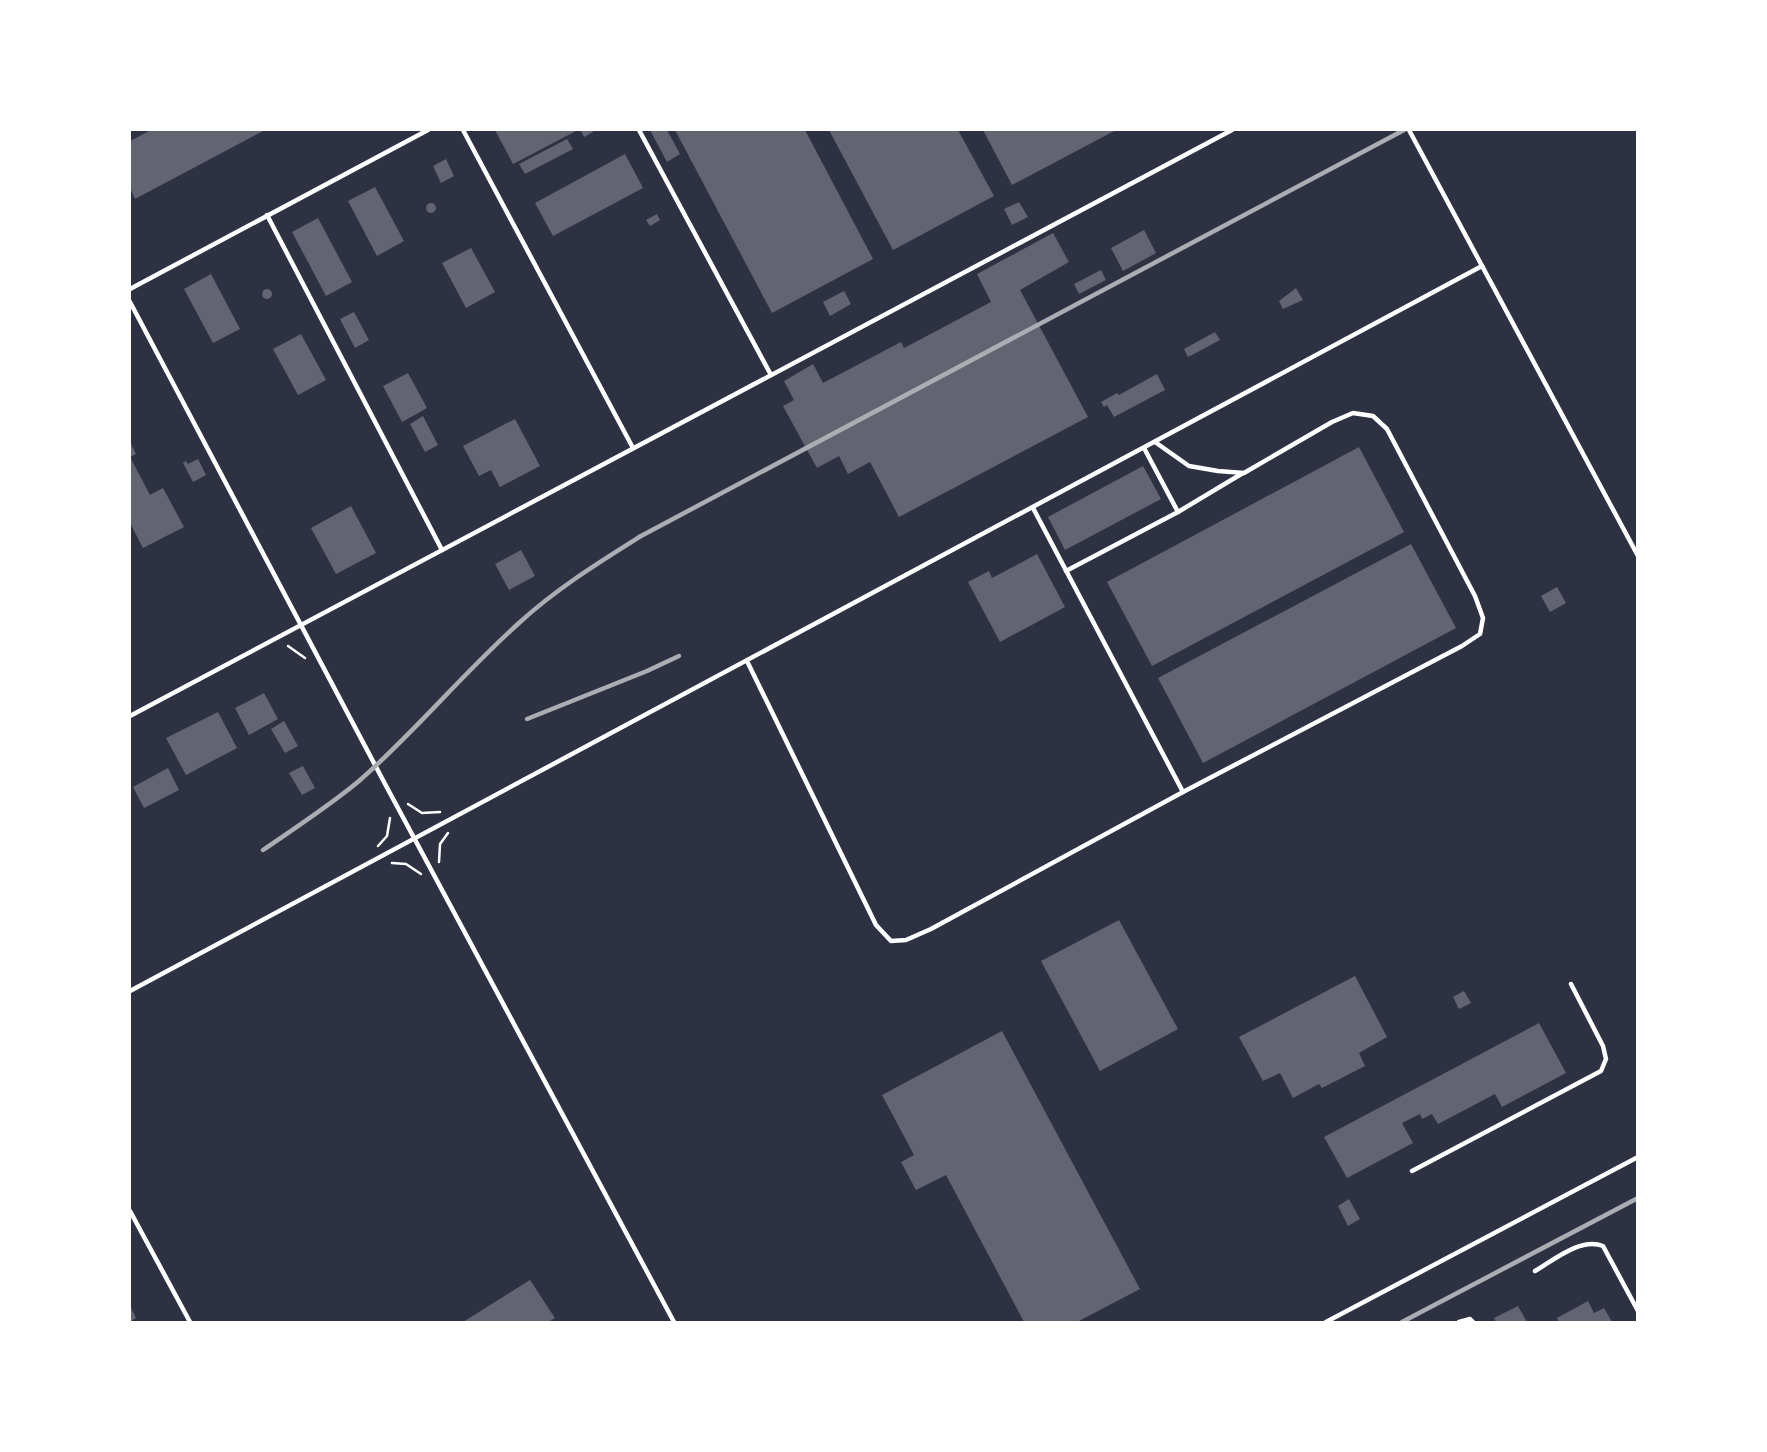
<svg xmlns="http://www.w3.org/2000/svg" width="1767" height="1452" viewBox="0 0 1767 1452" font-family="'Noto Serif',serif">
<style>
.building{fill:#626471}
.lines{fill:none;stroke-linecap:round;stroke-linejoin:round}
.path{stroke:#fff;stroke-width:2.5}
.service{stroke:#fff;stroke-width:4.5}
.rail{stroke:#abadb3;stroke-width:4.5}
</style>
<rect width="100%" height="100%" fill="#2d3142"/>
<g class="building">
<polygon points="151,130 265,130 135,199 130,188 130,141"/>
<polygon points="495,130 578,130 513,164"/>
<polygon points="583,130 592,130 593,132 584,137 581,131"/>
<polygon points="650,130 667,130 680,154 667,162"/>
<polygon points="675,130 805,130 873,259 772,313"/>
<polygon points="829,130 958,130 994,196 893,250"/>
<polygon points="983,130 1116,130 1012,185"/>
<polygon points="567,139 573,149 525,174 519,164"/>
<polygon points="625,154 643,188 553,236 535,203"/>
<polygon points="446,159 454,176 441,183 433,166"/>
<polygon points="375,187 404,241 377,256 348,201"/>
<polygon points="1019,202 1028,217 1012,225 1004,209"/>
<circle cx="431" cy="208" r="5"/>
<polygon points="657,214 660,220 650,226 646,220"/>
<polygon points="318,218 352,282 326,296 292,232"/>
<polygon points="1144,230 1156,253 1123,271 1111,248"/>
<polygon points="1053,233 1069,262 1020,290 1088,417 899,517 870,462 848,474 839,456 817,468 783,406 794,400 784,381 813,364 823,383 901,342 904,348 991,302 977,274"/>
<polygon points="471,248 495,292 466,308 442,263"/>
<polygon points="1101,270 1106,280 1079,294 1074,284"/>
<polygon points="211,274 240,329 213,343 184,289"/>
<polygon points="1296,288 1303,300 1283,309 1279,301"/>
<circle cx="267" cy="294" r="5"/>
<polygon points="844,291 851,304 830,316 823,302"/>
<polygon points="354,312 369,340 355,348 340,319"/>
<polygon points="1215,332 1220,340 1188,357 1184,349"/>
<polygon points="301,334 326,380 298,395 273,349"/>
<polygon points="408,373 427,408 402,422 383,386"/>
<polygon points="1157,374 1165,390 1114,417 1107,405 1104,407 1101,402 1117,393 1119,395"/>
<polygon points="423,416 438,445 425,452 410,424"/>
<polygon points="515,419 540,466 500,487 491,470 479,476 463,446"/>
<polygon points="130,442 136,454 130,457 150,495 163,488 184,527 143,548 130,523"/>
<polygon points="1359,447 1404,532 1152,666 1107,582"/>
<polygon points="198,459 206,475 193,482 183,463 186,461 188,464"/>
<polygon points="1143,466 1161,499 1065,550 1048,517"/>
<polygon points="351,506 376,553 336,574 311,528"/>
<polygon points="1411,544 1456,628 1203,763 1158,678"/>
<polygon points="521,550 535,576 509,590 495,564"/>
<polygon points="1037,554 1065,607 1000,642 968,582 989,571 992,578"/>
<polygon points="1557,587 1566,603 1550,612 1541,596"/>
<polygon points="264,693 278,719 249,735 235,708"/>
<polygon points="218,712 237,748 186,775 166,738"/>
<polygon points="284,721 298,746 285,753 271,729"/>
<polygon points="303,766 315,788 302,795 289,773"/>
<polygon points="168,768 179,790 144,808 133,787"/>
<polygon points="1119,920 1178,1029 1100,1071 1041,961"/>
<polygon points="1355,976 1387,1037 1359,1053 1365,1066 1322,1088 1319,1084 1293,1098 1280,1073 1263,1081 1239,1037"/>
<polygon points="1464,991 1471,1003 1459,1009 1453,997"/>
<polygon points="1539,1023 1566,1073 1502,1107 1495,1094 1438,1124 1432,1114 1422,1119 1420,1114 1402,1123 1413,1143 1347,1178 1324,1137"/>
<polygon points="1002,1031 1140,1289 1077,1322 1024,1322 946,1175 916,1190 901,1162 914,1155 882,1095"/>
<polygon points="1349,1199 1360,1219 1348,1226 1338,1206"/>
<polygon points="530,1280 555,1318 548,1322 463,1322"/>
<polygon points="1588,1301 1594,1313 1604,1308 1612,1322 1559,1322 1557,1318"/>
<polygon points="130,1306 136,1318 130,1322"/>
<polygon points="1518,1306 1527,1322 1496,1322 1494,1318"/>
</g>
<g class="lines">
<g class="path">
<polyline points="288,646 305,658"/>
<polyline points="408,804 422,813 440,812"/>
<polyline points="378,846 387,836 390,818"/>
<polyline points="439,862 440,844 448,833"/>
<polyline points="392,863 406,864 421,874"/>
</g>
<g class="service">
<polyline points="463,130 633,448"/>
<polyline points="639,130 771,375"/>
<polyline points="1409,130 1638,556"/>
<polyline points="267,215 442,550"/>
<polyline points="130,289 428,130"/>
<polyline points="130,302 384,782 674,1322"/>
<polyline points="1144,448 1178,512"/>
<polyline points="1033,508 1183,792 1462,646 1480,634 1483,618 1475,596 1387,429 1373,416 1353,413 1332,422 1244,473 1218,471 1189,466 1155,442"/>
<polyline points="1066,571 1178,512 1243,473"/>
<polyline points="747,661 876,925 891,941 906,940 931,929 1183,792"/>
<polyline points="130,716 1232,130"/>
<polyline points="130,991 1482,266"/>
<polyline points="1412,1171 1601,1071 1606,1059 1603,1046 1571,984"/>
<polyline points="130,1211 190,1322"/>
<path d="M1535 1271C1554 1260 1581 1237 1603 1246L1638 1311"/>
<polyline points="1326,1322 1638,1157"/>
<polyline points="1459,1322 1470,1319 1473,1322"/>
</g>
<g class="rail">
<polyline points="527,719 647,671 679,656"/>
<path d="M263 850C295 828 329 806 359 781 415 732 463 673 519 623 556 589 598 563 641 536L1404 130"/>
<polyline points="1402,1322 1638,1198"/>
</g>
</g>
<rect width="1767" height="1452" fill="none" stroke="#ffffff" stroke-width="262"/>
</svg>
